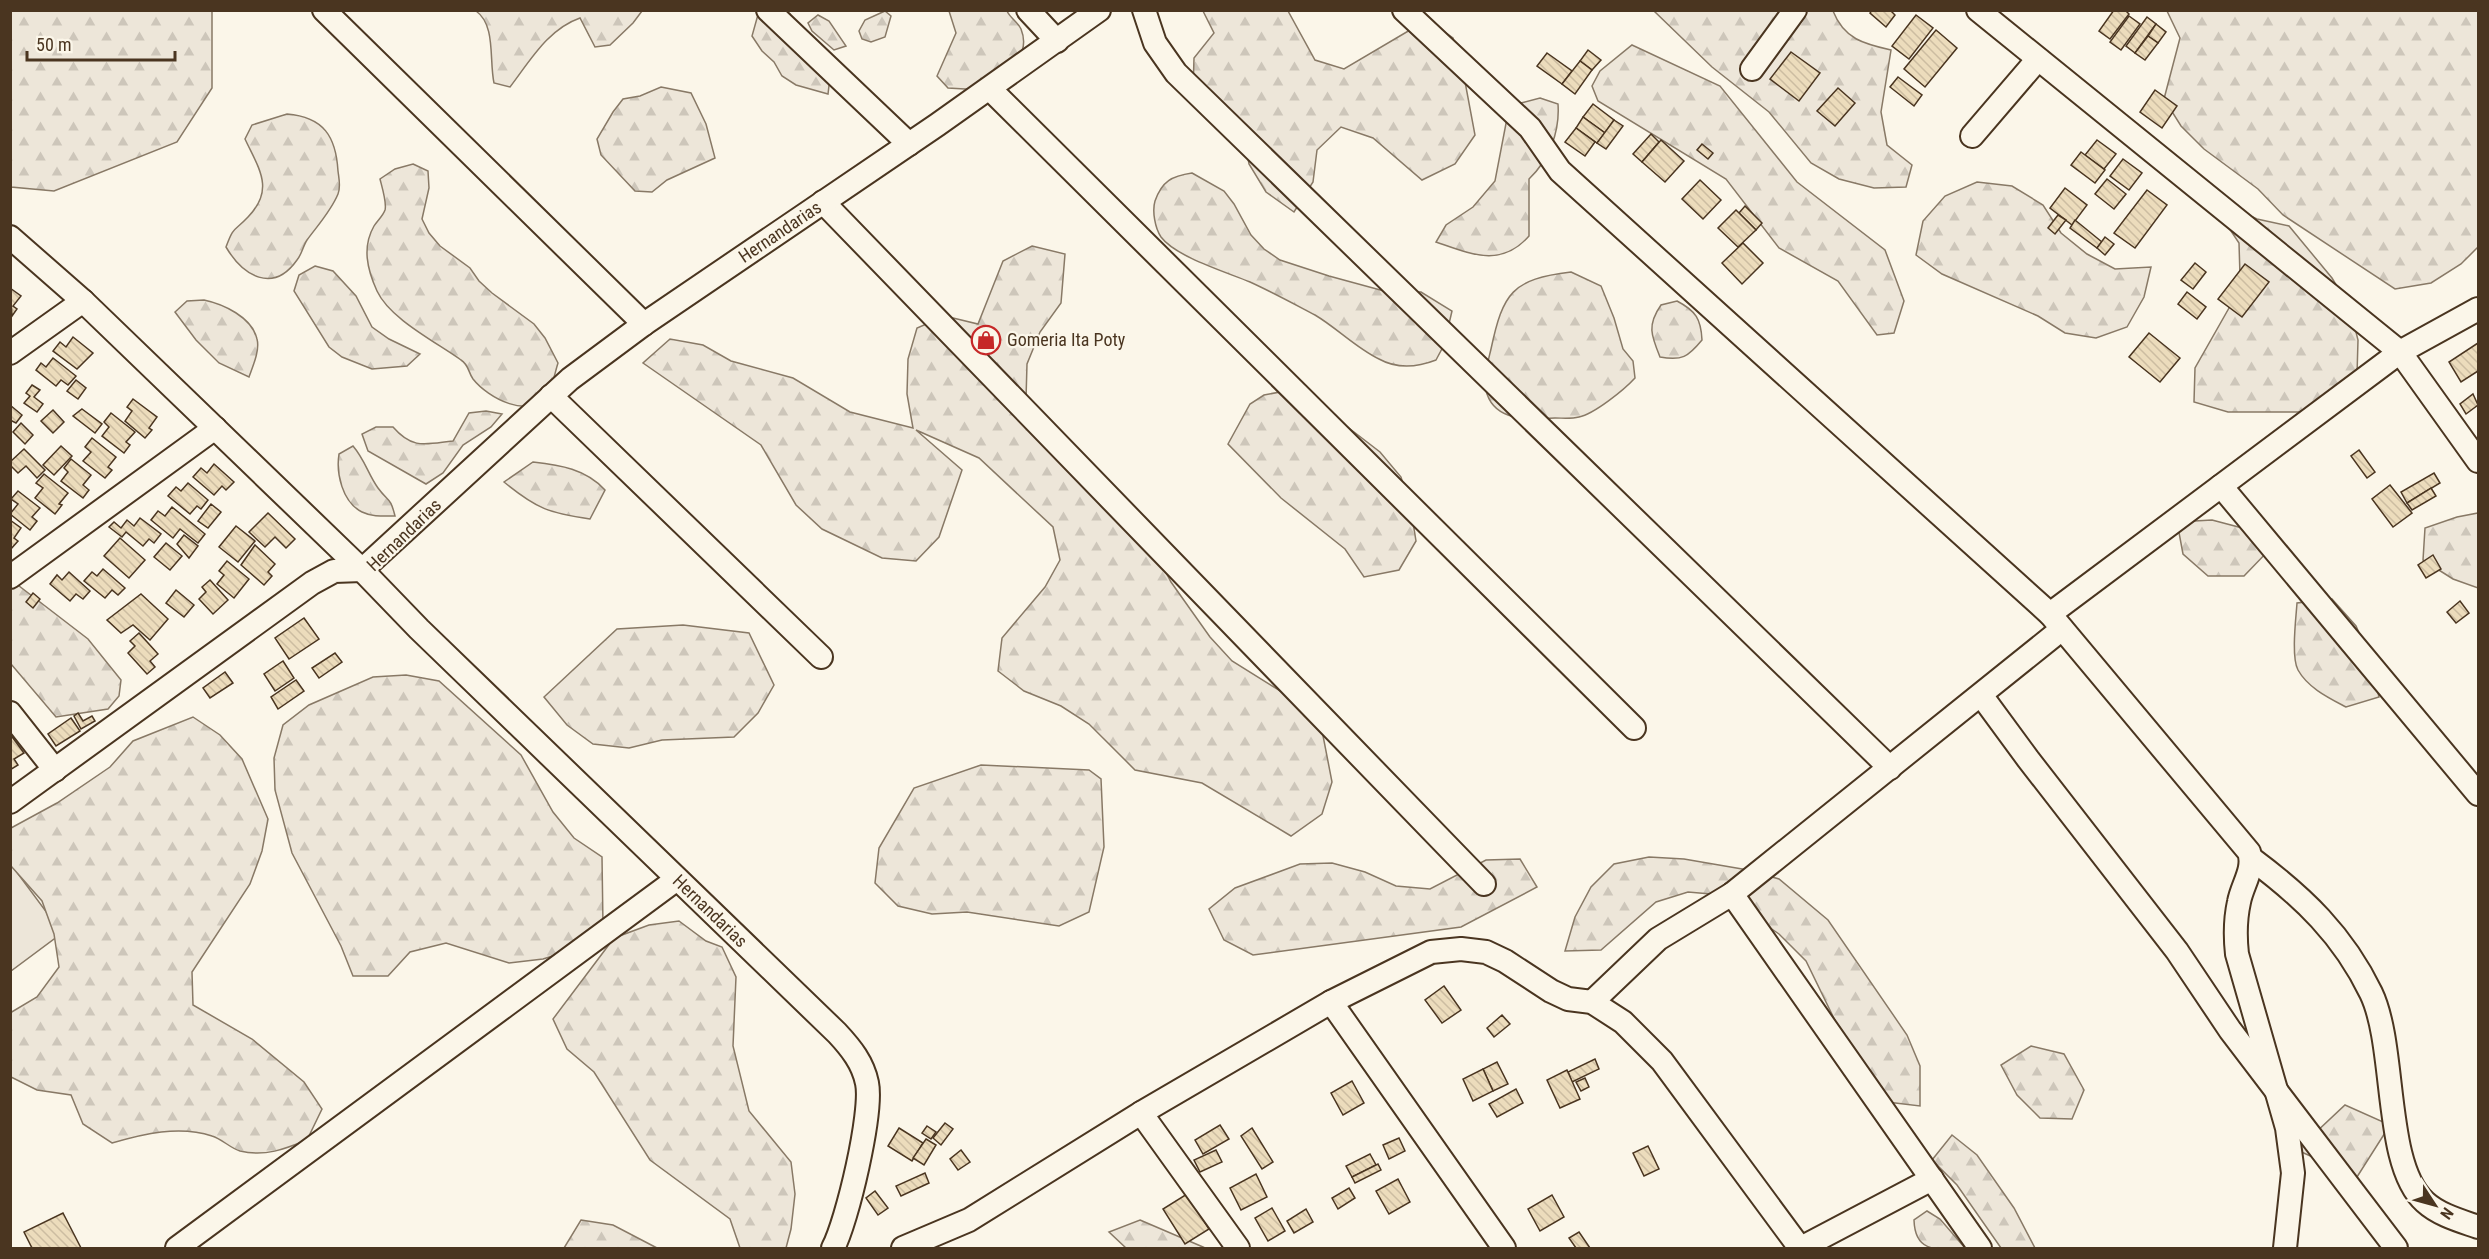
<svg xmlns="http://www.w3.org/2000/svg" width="2489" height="1259" viewBox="0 0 2489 1259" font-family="'Roboto Condensed',sans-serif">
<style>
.green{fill:#ede6d9;stroke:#887966;stroke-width:1.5}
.forest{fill:url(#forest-firs);stroke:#887966;stroke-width:1.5}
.building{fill:url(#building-back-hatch);stroke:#4a3520;stroke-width:1.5}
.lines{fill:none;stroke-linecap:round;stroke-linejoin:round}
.minor-casing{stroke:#4a3520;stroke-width:26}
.minor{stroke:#fbf6e9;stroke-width:22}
.labels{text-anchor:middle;stroke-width:4.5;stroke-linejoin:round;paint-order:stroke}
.street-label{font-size:18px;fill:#4a3520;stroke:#fbf6e9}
.poi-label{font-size:18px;fill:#4a3520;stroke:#fbf6e9;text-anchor:start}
</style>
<defs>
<pattern id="forest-firs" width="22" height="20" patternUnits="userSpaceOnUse" patternTransform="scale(1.5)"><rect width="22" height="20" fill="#ede6d9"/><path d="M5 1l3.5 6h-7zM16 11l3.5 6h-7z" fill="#cdc6ba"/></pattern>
<pattern id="building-back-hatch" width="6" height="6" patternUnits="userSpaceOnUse" patternTransform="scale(1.5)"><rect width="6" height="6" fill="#ecdcbc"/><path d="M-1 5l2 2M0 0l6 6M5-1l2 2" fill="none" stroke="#ccbda1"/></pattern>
</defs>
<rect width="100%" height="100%" fill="#fbf6e9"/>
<polygon class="green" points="10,863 62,933 11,971 10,971"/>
<g class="forest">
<polygon points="10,11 212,11 212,88 177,142 54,191 11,187"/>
<path d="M476 11H642L633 23 610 45 595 47 580 18C548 29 530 61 510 87L494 83C489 60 496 25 476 11Z"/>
<polygon points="759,11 786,11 790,14 793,31 830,77 828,94 796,85 782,76 774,62 762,51 752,36"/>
<polygon points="885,11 891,16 885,37 871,42 862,39 859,31 865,20"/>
<path d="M949 11H1007C1010 18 1018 22 1021 29 1033 59 1002 74 982 90L948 88 937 76 956 33Z"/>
<polygon points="1203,11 1288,11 1315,60 1344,69 1427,20 1453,38 1463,71 1475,135 1455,164 1422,180 1373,138 1341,127 1317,150 1313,182 1294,212 1266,192 1249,164 1243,132 1193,91 1194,58 1214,33"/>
<path d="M1654 11H1833C1844 39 1864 44 1891 50L1881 112 1887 145 1912 165 1906 187 1874 188 1839 179 1811 163 1769 112 1712 67Z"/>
<polygon points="2167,11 2478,11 2478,247 2461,264 2431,283 2395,289 2283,215 2258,189 2204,149 2181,126 2164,99 2180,38"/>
<polygon points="818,15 829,21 846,46 834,50 812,31 808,23"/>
<polygon points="1632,45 1720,86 1797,182 1885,250 1904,301 1894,333 1877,335 1838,281 1779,248 1726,179 1598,101 1592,86 1600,71"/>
<polygon points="661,87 691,93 706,124 715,158 667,180 652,192 635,191 601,155 597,139 613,112 623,99 640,96"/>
<path d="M1540 98 1558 104C1560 132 1549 160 1529 179V236C1501 268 1471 254 1436 242L1446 225 1473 207 1495 181 1508 113 1521 103Z"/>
<path d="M287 114C324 117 336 137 338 171 339 179 341 187 338 194 331 211 318 225 307 240 303 246 302 254 297 260 273 294 243 276 226 247 234 225 234 232 248 217 275 189 259 169 245 139L252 125Z"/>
<path d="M413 164 428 171 429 188 422 219 429 233 440 246 470 268 479 281 492 293 534 324 545 338 558 363C555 372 553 385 548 393 530 421 488 398 473 379 468 372 469 365 461 360 436 342 390 319 377 291 367 269 362 247 374 226 377 221 383 216 385 210 387 203 382 187 380 179L395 169Z"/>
<path d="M1192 173 1224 191 1234 204 1251 235 1264 249 1280 260 1329 276 1384 291 1421 292 1452 311 1444 345 1436 360C1418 367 1397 369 1379 359 1356 348 1337 328 1315 315 1294 304 1272 292 1250 282 1226 272 1176 257 1161 237 1155 228 1152 211 1155 201 1162 181 1172 176 1192 173Z"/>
<polygon points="1977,182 2012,186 2043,205 2061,233 2087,254 2115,269 2151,267 2144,297 2127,327 2096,338 2065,333 2038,316 1942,274 1916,255 1923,221 1945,196"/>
<polygon points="2227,205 2257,219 2289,226 2332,278 2350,308 2358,340 2357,375 2332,403 2299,412 2228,412 2194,402 2195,368 2229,308 2240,276 2239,243 2221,216"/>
<polygon points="1032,246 1065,254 1061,303 1040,332 1027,364 1026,399 1138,518 1171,582 1210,637 1232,661 1319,715 1332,782 1322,814 1291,836 1202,783 1135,770 1089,724 1061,706 1024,691 998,671 1002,638 1045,587 1060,560 1053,527 979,458 916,430 962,470 939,537 916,561 882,558 822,529 796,505 761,445 643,363 670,339 703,345 731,361 793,378 850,412 913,428 907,394 908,359 917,328 945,316 978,324 1003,261"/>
<polygon points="315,266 333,271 356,296 372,327 389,339 420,354 407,366 372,369 342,357 329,347 294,291 299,275"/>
<path d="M1571 272 1601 286 1614 318 1623 349 1633 361 1635 378C1624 390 1594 414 1579 417 1571 419 1563 418 1555 418 1532 419 1497 423 1487 394 1482 381 1488 362 1491 349 1503 293 1512 279 1571 272Z"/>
<path d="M204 300C223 304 252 317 257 339 260 350 253 366 249 377L219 363 196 340 175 312 187 301Z"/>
<path d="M1677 301C1696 311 1701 319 1702 340 1688 357 1682 361 1660 357 1651 335 1647 325 1661 305Z"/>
<polygon points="1301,388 1315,402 1380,452 1401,477 1411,510 1416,541 1399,570 1364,577 1345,549 1281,498 1228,444 1250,404 1264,395"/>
<path d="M486 411 502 414 491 427 463 445 443 473 426 484 368 451 362 434 376 427H393C413 450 426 444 453 441L469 413Z"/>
<path d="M353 446C365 460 368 474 378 488 389 503 390 496 395 516 384 516 372 517 362 512 342 502 336 473 339 454Z"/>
<path d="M533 462C560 465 586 469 605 490L590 519C549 513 537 509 504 482Z"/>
<polygon points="2478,513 2478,588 2453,579 2423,560 2425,528 2457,517"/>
<polygon points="2212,520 2246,529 2273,546 2244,576 2208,576 2183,554 2177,522"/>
<polygon points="10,579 88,639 121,680 119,696 108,709 56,717 11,664"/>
<path d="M2332 599 2356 626 2370 658 2379 697 2346 707C2329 698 2308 688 2298 670 2291 657 2296 618 2297 603Z"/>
<polygon points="683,625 749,633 774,685 758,713 734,737 662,740 629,748 593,744 567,725 544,697 617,629"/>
<polygon points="406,675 439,681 521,755 553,812 574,838 602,857 603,926 575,949 543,959 509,963 446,943 410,952 388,976 353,976 341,946 292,853 275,790 274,758 283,725 309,705 373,677"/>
<path d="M193 717 220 735 242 759 268 819 262 851 250 884 192 972 193 1005 252 1039 304 1082 322 1109 307 1140C285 1149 265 1157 240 1151 230 1148 222 1139 212 1136 179 1125 143 1134 112 1143L83 1124 71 1095 37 1090 11 1077 10 1013 37 997 59 967 54 934 42 901 11 866V828L57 803 110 767 133 741Z"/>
<polygon points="981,765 1089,770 1101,779 1104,847 1089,912 1059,926 967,912 932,914 898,906 875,883 879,848 914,788"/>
<polygon points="1649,857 1684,859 1748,870 1779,879 1828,920 1907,1035 1920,1066 1920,1106 1887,1102 1863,1078 1806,961 1779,934 1722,895 1688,892 1656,902 1601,950 1565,951 1575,917 1591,887 1614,864"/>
<polygon points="1520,859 1537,887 1461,927 1253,955 1224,940 1209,909 1235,888 1300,864 1332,863 1365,872 1396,886 1430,889 1486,860"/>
<polygon points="679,921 706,941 722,947 736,977 733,1046 749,1111 791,1162 795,1194 791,1229 786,1248 740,1248 730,1219 650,1160 594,1072 567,1049 553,1019 614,938 649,925"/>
<polygon points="2031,1046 2064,1054 2084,1090 2072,1119 2040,1118 2017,1095 2001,1065"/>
<polygon points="2345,1105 2390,1125 2357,1177 2297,1150"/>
<polygon points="1952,1135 1977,1155 2014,1208 2035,1248 2001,1248 1957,1185 1932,1160"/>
<path d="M1927 1211 1940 1219 1965 1248C1940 1249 1915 1255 1914 1220Z"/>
<polygon points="581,1220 613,1225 657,1248 564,1248"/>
<polygon points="1140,1220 1203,1247 1205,1248 1126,1248 1109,1232"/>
</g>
<g class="building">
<polygon points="1872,10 1890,10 1895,15 1886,27 1870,13"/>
<polygon points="2114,10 2125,10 2129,14 2110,39 2099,31"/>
<polygon points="1916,15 1933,28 1909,59 1892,46"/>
<polygon points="2129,16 2140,24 2121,50 2110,42"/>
<polygon points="2147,17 2156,24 2135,53 2126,46"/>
<polygon points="2156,24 2166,32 2158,43 2148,36"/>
<polygon points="1936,30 1957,48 1925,87 1904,69"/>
<polygon points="2148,36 2158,43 2145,60 2135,53"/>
<polygon points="1588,50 1601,60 1592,70 1580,61"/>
<polygon points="1791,52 1820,73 1799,101 1770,79"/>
<polygon points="1547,53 1572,71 1562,84 1537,66"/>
<polygon points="1580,61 1592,70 1575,94 1562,84"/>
<polygon points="1898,77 1922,95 1914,106 1890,87"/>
<polygon points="1838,88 1855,103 1835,126 1817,111"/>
<polygon points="2155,90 2177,106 2162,128 2140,112"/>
<polygon points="1593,104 1614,120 1605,133 1583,117"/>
<polygon points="1583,117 1605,133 1597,143 1576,128"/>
<polygon points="1614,120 1623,126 1606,149 1597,143"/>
<polygon points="1576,128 1595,142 1585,156 1565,142"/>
<polygon points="1651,134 1659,142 1642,162 1633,154"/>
<polygon points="1661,140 1684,161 1665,182 1642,162"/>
<polygon points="2097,140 2116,154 2104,169 2085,155"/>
<polygon points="1702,144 1713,153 1708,159 1697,150"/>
<polygon points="2081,152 2105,170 2095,183 2071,165"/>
<polygon points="2123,159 2142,173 2129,190 2110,176"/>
<polygon points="2107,179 2126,194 2114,209 2095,194"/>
<polygon points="1700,180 1721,200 1703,219 1682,199"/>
<polygon points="2065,188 2087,205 2072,225 2050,208"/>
<polygon points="2147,190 2167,205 2135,248 2114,233"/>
<polygon points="1745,206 1762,223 1756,230 1739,213"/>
<polygon points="1736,210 1756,230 1738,247 1718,228"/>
<polygon points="2058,215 2066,220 2055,234 2048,228"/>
<polygon points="2075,220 2102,242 2097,248 2070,228"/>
<polygon points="2105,237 2114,244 2105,255 2097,248"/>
<polygon points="1743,243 1763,263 1742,284 1722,263"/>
<polygon points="2195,263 2206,272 2193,289 2181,280"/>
<polygon points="2245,264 2269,282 2242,317 2218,299"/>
<polygon points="10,288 21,296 13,306 17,309 12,316"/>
<polygon points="2187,292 2206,307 2197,319 2178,304"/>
<polygon points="2149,333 2180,358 2160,382 2129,357"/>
<polygon points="73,337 93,353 77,369 53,351 60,342 66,347"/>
<polygon points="2478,343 2478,371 2461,382 2449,362"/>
<polygon points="53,358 76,376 68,385 61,380 56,386 36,370 41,363 46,367"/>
<polygon points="76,380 86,388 78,399 67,391"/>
<polygon points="32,385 40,390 34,397 43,404 37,412 24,403 30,396 26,393"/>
<polygon points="2473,394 2478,405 2466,414 2460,404"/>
<polygon points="133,399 157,417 149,428 152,430 145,438 125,421 132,411 127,407"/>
<polygon points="10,405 22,415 16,423 10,420"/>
<polygon points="82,409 102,424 95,433 73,416"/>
<polygon points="53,410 64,422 53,433 41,421"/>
<polygon points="111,413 135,432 126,442 130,445 124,453 102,436 109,427 104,422"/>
<polygon points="21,423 33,435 25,444 13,432"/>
<polygon points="92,438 116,457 108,467 112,470 105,478 83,461 91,452 85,447"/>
<polygon points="61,446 72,456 54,475 43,465"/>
<polygon points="24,449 45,470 37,478 26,466 18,473 10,465 10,462"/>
<polygon points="2359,450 2375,472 2367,478 2351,456"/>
<polygon points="71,459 91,475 83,485 89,490 83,498 61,481 68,472 64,468"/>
<polygon points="214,464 234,482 226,490 222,486 214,495 193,477 201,468 207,473"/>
<polygon points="2434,473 2440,483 2407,503 2401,492"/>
<polygon points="44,474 68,493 59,504 62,505 55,514 35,498 43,488 36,483"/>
<polygon points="188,483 208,500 201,509 197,506 190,514 168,496 176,487 181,491"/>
<polygon points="2390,485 2412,513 2393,527 2372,499"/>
<polygon points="2431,488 2436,496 2412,510 2407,503"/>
<polygon points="18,491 40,508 32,517 37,521 30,530 10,514 18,504 11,499"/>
<polygon points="211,504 221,512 208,528 198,521"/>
<polygon points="172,507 205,534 198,543 180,529 173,538 151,520 158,511 165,516"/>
<polygon points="268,513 295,539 286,548 275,537 265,547 249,532"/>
<polygon points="140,518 161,534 154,543 149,539 143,546 126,532 122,537 109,527 114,522 121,528 127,520 134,526"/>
<polygon points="10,520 21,528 14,538 18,541 10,550"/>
<polygon points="236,526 255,541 238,562 219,547"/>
<polygon points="184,535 198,546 189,558 177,544"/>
<polygon points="120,538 145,560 129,578 104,556"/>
<polygon points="166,543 182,556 170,570 154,557"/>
<polygon points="255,545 275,564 268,572 272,576 264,585 241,565"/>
<polygon points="2433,555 2441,569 2426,578 2418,565"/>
<polygon points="227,561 249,579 234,598 217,584 224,575 219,571"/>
<polygon points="103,569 125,588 118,595 112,590 105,598 84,581 92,572 97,576"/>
<polygon points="69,572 90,591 83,599 76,594 70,601 50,584 57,575 62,580"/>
<polygon points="210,580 228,600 213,614 199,599 206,592 202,587"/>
<polygon points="176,590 194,605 184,617 166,603"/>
<polygon points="33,593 40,599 33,608 26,602"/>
<polygon points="141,594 168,619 150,640 133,625 121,633 107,620"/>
<polygon points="2460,601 2469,613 2456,623 2447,612"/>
<polygon points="304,618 319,639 289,659 275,638"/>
<polygon points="139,633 158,654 150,661 155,667 147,674 128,653 135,646 130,641"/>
<polygon points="335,653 342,662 319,678 312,668"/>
<polygon points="283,661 294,678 275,691 264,674"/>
<polygon points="225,672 233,683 210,698 203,688"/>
<polygon points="296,680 304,691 278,709 271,697"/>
<polygon points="78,713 83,721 92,716 95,721 81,729 74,716"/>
<polygon points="71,718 80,731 56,746 48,734"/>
<polygon points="10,734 24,753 14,759 18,765 10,770"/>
<polygon points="1444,986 1461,1010 1442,1023 1425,1000"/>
<polygon points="1502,1015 1510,1024 1494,1037 1487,1028"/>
<polygon points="1595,1059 1599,1069 1572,1082 1568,1072"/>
<polygon points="1497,1062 1508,1084 1493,1091 1483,1069"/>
<polygon points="1483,1069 1493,1091 1473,1101 1463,1079"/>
<polygon points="1567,1070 1580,1099 1560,1108 1547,1080"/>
<polygon points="1585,1078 1589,1087 1581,1091 1576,1082"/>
<polygon points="1352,1081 1364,1103 1343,1115 1331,1093"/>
<polygon points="1516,1089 1523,1103 1497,1117 1489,1104"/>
<polygon points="945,1123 953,1129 941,1145 933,1138"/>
<polygon points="1220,1125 1229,1139 1203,1154 1195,1140"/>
<polygon points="927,1126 936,1132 931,1139 922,1133"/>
<polygon points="899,1128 923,1143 912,1161 888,1146"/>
<polygon points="1252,1128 1273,1162 1262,1169 1241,1136"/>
<polygon points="1399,1138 1405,1151 1389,1159 1383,1145"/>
<polygon points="926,1139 936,1145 924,1165 913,1158"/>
<polygon points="1648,1146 1659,1169 1644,1176 1633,1153"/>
<polygon points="961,1150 970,1162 958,1170 950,1159"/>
<polygon points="1216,1150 1222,1162 1200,1172 1194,1160"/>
<polygon points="1370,1154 1376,1165 1352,1177 1346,1166"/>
<polygon points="1378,1164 1381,1170 1355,1183 1352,1177"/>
<polygon points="925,1173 929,1183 901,1196 896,1186"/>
<polygon points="1256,1174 1267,1197 1241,1210 1230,1188"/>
<polygon points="1398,1179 1410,1202 1389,1214 1376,1191"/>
<polygon points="1349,1188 1355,1198 1338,1209 1332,1198"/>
<polygon points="875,1191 888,1208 878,1215 866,1198"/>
<polygon points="1187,1194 1209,1229 1185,1244 1163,1209"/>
<polygon points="1552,1195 1564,1217 1540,1231 1528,1209"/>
<polygon points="1272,1208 1285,1231 1268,1241 1255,1218"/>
<polygon points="1306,1209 1313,1222 1294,1233 1287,1221"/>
<polygon points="63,1213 81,1248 32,1248 24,1232"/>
<polygon points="1579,1232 1590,1248 1576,1248 1569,1238"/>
</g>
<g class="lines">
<g class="minor-casing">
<g id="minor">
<polyline points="324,10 644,324"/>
<polyline points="768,10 909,144"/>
<polyline points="1028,10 1057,41"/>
<polyline points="1144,10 1155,43 1176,73 1890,768"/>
<path d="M1404 10 1530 128 1560 171 2050 614 2249 852C2255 869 2242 885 2239 902 2235 920 2235 936 2237 954L2287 1128 2293 1173 2285 1248"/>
<polyline points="1978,10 2400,352 2478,461"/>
<polyline points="1752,69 1795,10"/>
<polyline points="990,89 1634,728"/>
<polyline points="1972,136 2038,59"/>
<polyline points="823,202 1484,884"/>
<polyline points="10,237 83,301 362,570"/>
<polyline points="10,353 83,301"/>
<polyline points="551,396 821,657"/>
<polyline points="2221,486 2478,794"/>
<polyline points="10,577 215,428"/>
<polyline points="2050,614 2400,352 2478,309"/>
<polyline points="1981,695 2028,759 2177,951 2230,1030 2396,1248"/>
<polyline points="10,713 55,770"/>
<polyline points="10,802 312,583 334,571 362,570"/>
<path d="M2252 859C2303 897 2343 935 2371 993 2397 1047 2383 1165 2425 1202 2439 1215 2461 1221 2478 1227"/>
<polyline points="1732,894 1980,1248"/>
<polyline points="1331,1002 1504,1248"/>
<polyline points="1592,1002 1658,939 1732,894 2062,629"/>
<polyline points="1141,1113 1238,1248"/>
<polyline points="177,1248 677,879"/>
<path d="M833 1248C847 1222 873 1112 867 1083 863 1063 851 1048 837 1033L419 629 362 570 570 379 644 324 937 125 1099 10"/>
<polyline points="903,1248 969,1220 1141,1113 1331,1002 1431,952 1461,949 1486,952 1505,961 1551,991 1568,999 1592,1002 1623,1022 1662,1061 1800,1248"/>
<polyline points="1801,1248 1932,1179"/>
</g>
</g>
<use href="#minor" class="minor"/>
</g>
<defs>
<g id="shop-ring" transform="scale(1.5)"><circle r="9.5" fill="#fbf6e9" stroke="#c62828" stroke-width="1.5"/><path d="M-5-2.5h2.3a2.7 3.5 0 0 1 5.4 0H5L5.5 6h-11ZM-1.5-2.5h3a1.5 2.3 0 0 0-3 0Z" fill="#c62828"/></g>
</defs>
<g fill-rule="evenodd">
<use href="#shop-ring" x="986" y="340"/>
</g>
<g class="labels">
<g class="street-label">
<text transform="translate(780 232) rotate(-34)" y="6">Hernandarias</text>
<text transform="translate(404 535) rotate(-44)" y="6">Hernandarias</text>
<text transform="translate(710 911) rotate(44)" y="6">Hernandarias</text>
</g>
<g class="poi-label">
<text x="1007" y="346">Gomeria Ita Poty</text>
</g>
</g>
<rect width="2489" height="1259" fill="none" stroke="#4a3520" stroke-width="24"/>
<g transform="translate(2435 1205) rotate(126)" stroke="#fbf6e9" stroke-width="4.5" paint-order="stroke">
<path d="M0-4.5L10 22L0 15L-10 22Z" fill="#4a3520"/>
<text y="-9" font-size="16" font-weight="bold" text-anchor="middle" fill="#4a3520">N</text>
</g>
<path d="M27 51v9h148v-9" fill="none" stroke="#4a3520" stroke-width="3"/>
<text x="36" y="51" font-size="18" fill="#4a3520" stroke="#fbf6e9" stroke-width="4.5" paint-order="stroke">50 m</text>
</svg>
